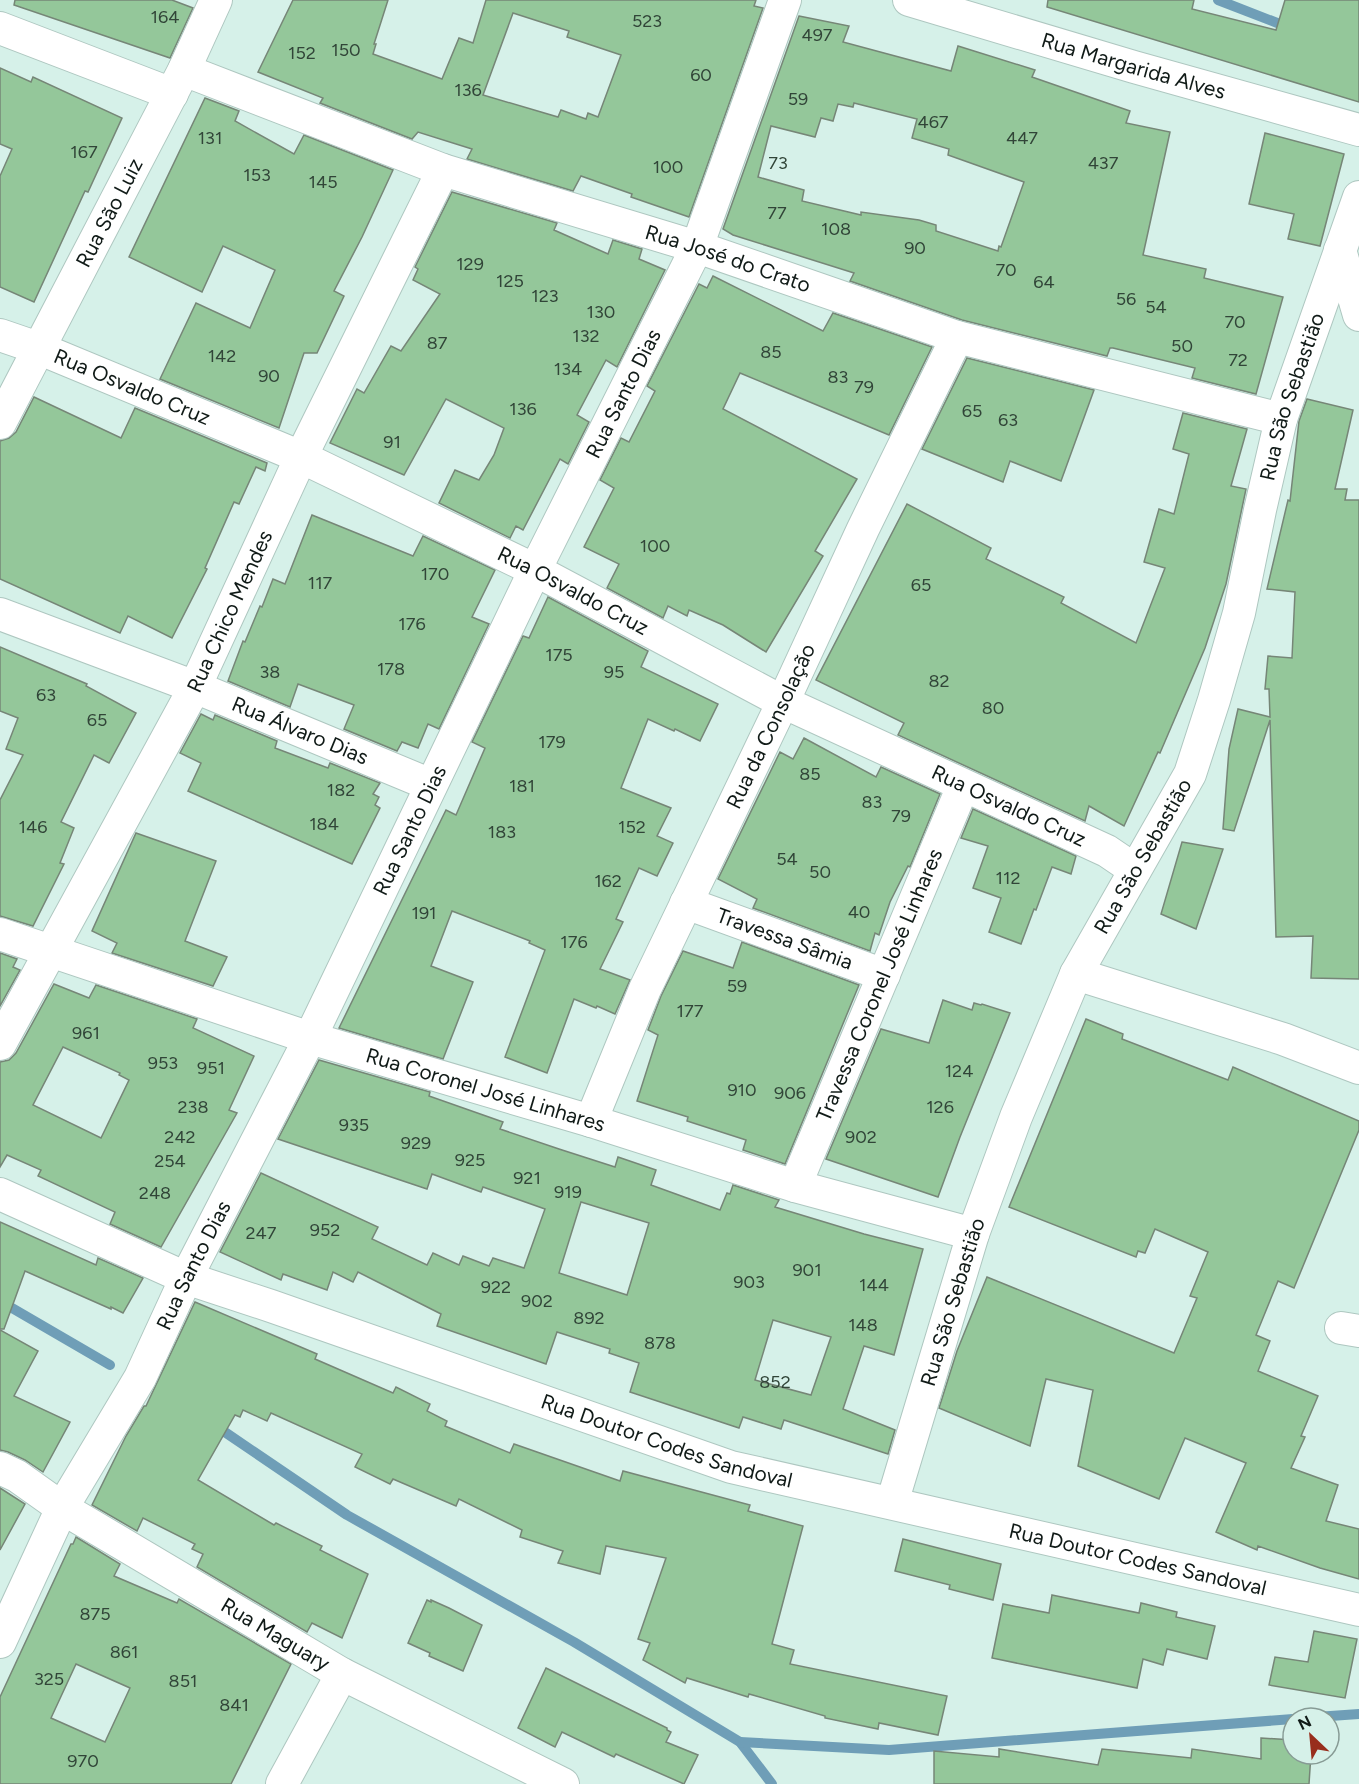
<svg xmlns="http://www.w3.org/2000/svg" width="1359" height="1784" viewBox="0 0 1359 1784" font-family="Figtree,sans-serif">
<style>
.lines{fill:none;stroke-linecap:round;stroke-linejoin:round}
.stream{stroke:#6f9eb7;stroke-width:10}
.building{fill:#94c79a;stroke:#768677;stroke-width:1.5;fill-rule:evenodd}
.street-casing{stroke:#aec7c0;stroke-width:34}
.street{stroke:#fff;stroke-width:32}
.labels{text-anchor:middle;stroke-width:4.5;stroke-linejoin:round;paint-order:stroke}
.number-label{font-size:18px;fill:#314538}
.street-label{font-size:21px;fill:#101a17;stroke:#d6f1e9}
</style>
<rect width="100%" height="100%" fill="#d6f1e9"/>
<g class="lines">
<g class="stream">
<polyline points="1218,0 1290,28"/>
<polyline points="0,1301 110,1365"/>
<polyline points="213,1424 347,1515 574,1642 740,1742 772,1784"/>
<polyline points="1302,1718 1359,1714"/>
<polyline points="740,1742 889,1750 1293,1719"/>
</g>
</g>
<g class="building">
<polygon points="15,0 172,0 193,8 170,58 14,5"/>
<path d="M293 0H388L374 44H376L373 54 442 79 459 38 473 43 486 0H756L754 6 763 8 689 217 631 197 632 194 581 176 573 191 467 159 472 149 418 132 412 139 320 103 323 98 258 72ZM513 13 569 31 567 37 621 55 598 117 588 113 586 119 561 110 558 117 483 95Z"/>
<polygon points="1048,0 1194,0 1192,9 1276,30 1285,0 1359,0 1359,102 1047,7"/>
<path d="M799 16 849 26 843 42 951 71 958 46 1035 70 1032 77 1130 111 1126 123 1170 132 1143 255 1206 269 1204 278 1283 297 1256 394 1192 378 1195 368 1113 348H1110L1107 356 962 320 850 281 854 273 733 235 723 229ZM854 103 917 119 912 138 949 149 948 155 1024 182 1001 247 999 246 998 251 936 231V225L919 220 861 212V215L802 201 804 190 758 177 771 126 815 137 821 118 833 121 838 104 853 107Z"/>
<polygon points="0,68 31,82 33,77 122,118 88,192 85,191 34,302 0,287 0,176 12,149 0,144"/>
<polygon points="205,98 239,111 235,121 294,154 304,135 393,170 362,237 334,291 344,296 317,353 304,353 279,428 160,379 196,303 250,328 275,270 223,246 202,292 129,257"/>
<polygon points="1265,133 1344,154 1320,246 1288,239 1294,214 1249,204"/>
<polygon points="452,192 557,223 554,230 608,254 613,240 642,249 639,259 665,270 617,367 606,360 577,415 589,422 568,464 560,459 523,530 516,526 510,538 439,503 455,470 479,480 494,455 504,428 446,399 404,475 330,443 357,389 364,393 391,346 401,351 440,294 413,280 418,269 415,267"/>
<polygon points="713,276 823,331 833,313 932,347 889,435 740,373 723,409 857,479 815,551 823,556 766,652 723,625 689,610 687,616 668,606 663,618 607,588 619,564 584,547 614,488 600,480 621,438 629,442 655,391 647,386 699,284 707,288"/>
<polygon points="967,358 1094,390 1061,481 1010,461 1003,482 922,449"/>
<polygon points="34,397 121,438 135,408 267,463 265,471 256,467 239,504 234,502 205,568 207,569 172,638 128,616 120,633 0,579 0,441 9,438 16,432"/>
<polygon points="1307,399 1353,410 1335,489 1347,489 1345,500 1359,500 1359,979 1311,978 1313,936 1276,937 1270,720 1234,831 1223,829 1229,749 1238,709 1270,717 1269,689 1265,689 1268,656 1292,658 1295,592 1267,589 1288,500 1290,501 1299,421"/>
<polygon points="1183,413 1247,429 1231,486 1246,489 1226,584 1205,648 1160,753 1158,752 1124,826 1089,806 1085,821 898,735 904,723 816,680 907,504 991,548 986,559 1064,597 1061,603 1136,643 1165,568 1144,562 1159,509 1174,514 1189,454 1173,449"/>
<polygon points="312,515 413,556 423,536 495,570 472,617 489,624 439,729 428,724 418,748 402,742 397,751 344,729 354,705 298,684 290,707 228,681 243,641 245,642 260,606 262,607 273,579 285,584"/>
<polygon points="548,597 648,651 641,667 718,704 700,741 675,729 674,731 648,719 621,788 671,808 657,836 673,843 657,876 639,868 616,919 623,922 600,969 630,980 615,1014 597,1006 596,1008 574,999 547,1073 505,1057 545,950 529,943 530,941 452,911 431,966 473,982 443,1059 339,1028 446,810 456,815 485,748 472,742 523,636 529,638"/>
<polygon points="0,647 87,684 86,686 136,713 109,763 94,755 61,822 74,828 60,863 64,864 33,926 0,916 0,800 23,755 6,749 18,718 0,711"/>
<polygon points="201,714 213,720 215,715 277,741 275,748 328,768 330,763 380,783 373,794 379,797 375,805 380,808 352,864 188,791 201,763 180,753"/>
<polygon points="804,738 876,777 881,767 940,794 910,867 908,866 890,902 879,935 875,933 870,951 753,908 757,899 718,879 780,752 793,759"/>
<polygon points="973,809 1076,856 1071,874 1052,867 1036,910 1034,909 1021,944 989,932 1001,898 973,888 988,846 961,838"/>
<polygon points="136,833 216,861 185,941 227,957 213,986 112,953 117,943 92,931"/>
<polygon points="1182,842 1223,849 1196,929 1161,914"/>
<polygon points="742,942 859,985 785,1164 743,1150 746,1140 687,1121 688,1117 637,1101 658,1035 648,1030 661,996 683,951 733,968"/>
<polygon points="0,953 17,959 13,967 20,970 0,1006"/>
<path d="M54 984 89 998 96 985 197 1019 193 1028 254 1056 229 1110 237 1113 161 1247 110 1224 115 1212 38 1176 41 1170 7 1155 0 1167V1062L9 1060 16 1053ZM63 1047 120 1073 119 1075 129 1080 101 1138 33 1105Z"/>
<polygon points="943,1000 972,1010 974,1003 981,1005 982,1004 1010,1013 960,1137 938,1197 826,1159 881,1029 929,1043"/>
<polygon points="1086,1019 1123,1034 1122,1039 1228,1080 1233,1067 1359,1121 1359,1130 1294,1288 1278,1281 1256,1335 1270,1341 1258,1371 1318,1396 1301,1436 1305,1437 1291,1468 1338,1485 1326,1521 1359,1529 1359,1579 1320,1568 1258,1546 1257,1550 1216,1532 1246,1463 1185,1438 1159,1499 1078,1466 1093,1390 1046,1379 1030,1446 939,1408 957,1351 987,1277 1174,1353 1197,1298 1190,1296 1208,1252 1155,1229 1145,1253 1138,1251 1136,1257 1009,1207"/>
<path d="M319 1060 430 1092 429 1096 503 1122 500 1129 559 1149 615 1167 618 1157 656 1170 651 1185 720 1210 727 1193 730 1194 733 1185 779 1200 775 1207 864 1234 923 1249 894 1355 864 1346 843 1409 895 1430 888 1454 784 1420 781 1429 743 1417 739 1428 630 1392 639 1363 609 1353 610 1349 557 1332 546 1364 437 1326 441 1314 358 1272 353 1282 333 1272 327 1290 283 1274 281 1280 220 1252 261 1173 378 1227 372 1239 427 1265 433 1253 459 1265 463 1256 489 1266 493 1258 524 1268 545 1209 483 1187 481 1192 432 1174 427 1189 278 1139ZM581 1202 649 1223 627 1295 559 1273ZM773 1320 831 1337 811 1395 755 1380Z"/>
<polygon points="0,1222 96,1265 98,1258 143,1278 123,1313 111,1307 111,1309 25,1271 4,1329 0,1329"/>
<polygon points="195,1302 317,1354 315,1359 393,1393 396,1387 430,1404 427,1411 447,1421 445,1426 510,1453 514,1444 620,1481 623,1471 750,1505 748,1511 803,1526 772,1644 794,1650 790,1664 947,1696 938,1735 879,1723 878,1729 825,1718 825,1716 749,1694 748,1697 687,1678 685,1683 643,1660 650,1643 638,1639 666,1558 606,1546 600,1574 558,1563 563,1551 520,1537 522,1530 459,1499 456,1506 393,1479 390,1484 355,1467 362,1454 271,1413 267,1421 243,1410 240,1417 235,1415 198,1480 274,1525 276,1523 322,1546 320,1550 368,1574 342,1638 312,1623 307,1632 197,1567 203,1554 192,1549 195,1544 143,1518 137,1531 92,1505 126,1436 144,1406 146,1406"/>
<polygon points="0,1330 38,1351 14,1396 70,1422 43,1472 25,1460 8,1452 0,1450"/>
<polygon points="0,1488 25,1504 0,1550"/>
<path d="M76 1537 120 1564 114 1576 177 1603 179 1599 291 1664 231 1784H0V1697L71 1544H73ZM76 1664 130 1688 105 1742 51 1718Z"/>
<polygon points="903,1539 1001,1564 993,1600 949,1589 950,1585 895,1571"/>
<polygon points="1052,1595 1139,1613 1141,1603 1177,1612 1176,1617 1215,1626 1207,1659 1167,1649 1163,1665 1143,1659 1137,1688 992,1658 1003,1604 1049,1613"/>
<polygon points="427,1600 431,1602 431,1600 449,1608 482,1625 463,1671 429,1656 430,1653 408,1643"/>
<polygon points="1314,1631 1357,1639 1345,1698 1269,1685 1275,1657 1308,1662"/>
<polygon points="546,1668 667,1728 667,1730 671,1732 666,1742 698,1755 684,1784 616,1754 614,1757 562,1732 555,1747 518,1728"/>
<polygon points="1261,1738 1293,1740 1293,1754 1311,1754 1309,1784 934,1784 934,1751 999,1757 999,1749 1098,1765 1102,1749 1191,1758 1192,1749 1261,1759"/>
</g>
<g class="lines">
<g class="street-casing">
<g id="street">
<path id="s1" d="M909 0 1134 67 1359 130"/>
<polyline points="0,28 172,94"/>
<path id="s2" d="M184 70 443 170 697 247 957 337 1281 419"/>
<polyline points="1340,250 1359,315"/>
<path id="s3" d="M0 335 38 348 301 457 535 570 783 702 1107 851 1135 870"/>
<path id="s4" d="M0 423 184 70 216 0"/>
<path id="s5" d="M0 614 195 687 431 785"/>
<path id="s6" d="M686 903 884 975"/>
<path id="s7" d="M0 934 310 1038 591 1121 795 1186 973 1234"/>
<polyline points="1076,974 1283,1039 1359,1068"/>
<path id="s8" d="M0 1044 195 687 301 457 443 170"/>
<path id="s9" d="M591 1121 645 989 783 702 863 529 957 337"/>
<path id="s10" d="M795 1186 963 786"/>
<path id="s11" d="M0 1194 186 1278 271 1306 731 1467 1359 1610"/>
<polyline points="1341,1328 1359,1331"/>
<path id="s12" d="M0 1468 17 1476 62 1508 342 1674 563 1784"/>
<path id="s13" d="M892 1503 973 1234 1016 1117 1076 974 1190 774 1214 700 1239 613 1260 510 1281 419 1359 197"/>
<path id="s14" d="M0 1642 62 1508 140 1378 186 1278 310 1038 535 570 697 247 785 0"/>
<polyline points="282,1784 342,1674"/>
</g>
</g>
<use href="#street" class="street"/>
</g>
<g class="labels">
<g class="number-label">
<text x="165" y="23">164</text>
<text x="647" y="27">523</text>
<text x="817" y="41">497</text>
<text x="346" y="56">150</text>
<text x="302" y="59">152</text>
<text x="701" y="81">60</text>
<text x="468" y="96">136</text>
<text x="798" y="105">59</text>
<text x="933" y="128">467</text>
<text x="210" y="144">131</text>
<text x="1022" y="144">447</text>
<text x="84" y="158">167</text>
<text x="778" y="169">73</text>
<text x="1103" y="169">437</text>
<text x="668" y="173">100</text>
<text x="257" y="181">153</text>
<text x="323" y="188">145</text>
<text x="777" y="219">77</text>
<text x="836" y="235">108</text>
<text x="915" y="254">90</text>
<text x="470" y="270">129</text>
<text x="1006" y="276">70</text>
<text x="510" y="287">125</text>
<text x="1044" y="288">64</text>
<text x="545" y="302">123</text>
<text x="1126" y="305">56</text>
<text x="1156" y="313">54</text>
<text x="601" y="318">130</text>
<text x="1235" y="328">70</text>
<text x="586" y="342">132</text>
<text x="437" y="349">87</text>
<text x="1182" y="352">50</text>
<text x="771" y="358">85</text>
<text x="222" y="362">142</text>
<text x="1238" y="366">72</text>
<text x="568" y="375">134</text>
<text x="269" y="382">90</text>
<text x="838" y="383">83</text>
<text x="864" y="393">79</text>
<text x="523" y="415">136</text>
<text x="972" y="417">65</text>
<text x="1008" y="426">63</text>
<text x="392" y="448">91</text>
<text x="655" y="552">100</text>
<text x="435" y="580">170</text>
<text x="320" y="589">117</text>
<text x="921" y="591">65</text>
<text x="412" y="630">176</text>
<text x="559" y="661">175</text>
<text x="391" y="675">178</text>
<text x="270" y="678">38</text>
<text x="614" y="678">95</text>
<text x="939" y="687">82</text>
<text x="46" y="701">63</text>
<text x="993" y="714">80</text>
<text x="97" y="726">65</text>
<text x="552" y="748">179</text>
<text x="810" y="780">85</text>
<text x="522" y="792">181</text>
<text x="341" y="796">182</text>
<text x="872" y="808">83</text>
<text x="901" y="822">79</text>
<text x="324" y="830">184</text>
<text x="33" y="833">146</text>
<text x="632" y="833">152</text>
<text x="502" y="838">183</text>
<text x="787" y="865">54</text>
<text x="820" y="878">50</text>
<text x="1008" y="884">112</text>
<text x="608" y="887">162</text>
<text x="859" y="918">40</text>
<text x="424" y="919">191</text>
<text x="574" y="948">176</text>
<text x="737" y="992">59</text>
<text x="690" y="1017">177</text>
<text x="86" y="1039">961</text>
<text x="163" y="1069">953</text>
<text x="211" y="1074">951</text>
<text x="959" y="1077">124</text>
<text x="742" y="1096">910</text>
<text x="790" y="1099">906</text>
<text x="193" y="1113">238</text>
<text x="940" y="1113">126</text>
<text x="354" y="1131">935</text>
<text x="180" y="1143">242</text>
<text x="861" y="1143">902</text>
<text x="416" y="1149">929</text>
<text x="470" y="1166">925</text>
<text x="170" y="1167">254</text>
<text x="527" y="1184">921</text>
<text x="568" y="1198">919</text>
<text x="155" y="1199">248</text>
<text x="325" y="1236">952</text>
<text x="261" y="1239">247</text>
<text x="807" y="1276">901</text>
<text x="749" y="1288">903</text>
<text x="874" y="1291">144</text>
<text x="496" y="1293">922</text>
<text x="537" y="1307">902</text>
<text x="589" y="1324">892</text>
<text x="863" y="1331">148</text>
<text x="660" y="1349">878</text>
<text x="775" y="1388">852</text>
<text x="95" y="1620">875</text>
<text x="124" y="1658">861</text>
<text x="49" y="1685">325</text>
<text x="183" y="1687">851</text>
<text x="234" y="1711">841</text>
<text x="83" y="1767">970</text>
</g>
<g class="street-label">
<text dy="7" stroke="none"><textPath href="#s1" startOffset="234">Rua Margarida Alves</textPath></text>
<text dy="7" stroke="none"><textPath href="#s4" startOffset="237">Rua São Luiz</textPath></text>
<text dy="7" stroke="none"><textPath href="#s2" startOffset="576">Rua José do Crato</textPath></text>
<text dy="7" stroke="none"><textPath href="#s3" startOffset="142">Rua Osvaldo Cruz</textPath></text>
<text dy="7" stroke="none"><textPath href="#s14" startOffset="1396">Rua Santo Dias</textPath></text>
<text dy="7" stroke="none"><textPath href="#s13" startOffset="1182">Rua São Sebastião</textPath></text>
<text dy="7" stroke="none"><textPath href="#s3" startOffset="628">Rua Osvaldo Cruz</textPath></text>
<text dy="7" stroke="none"><textPath href="#s8" startOffset="490">Rua Chico Mendes</textPath></text>
<text dy="7" stroke="none"><textPath href="#s9" startOffset="434">Rua da Consolação</textPath></text>
<text dy="7" stroke="none"><textPath href="#s5" startOffset="322">Rua Álvaro Dias</textPath></text>
<text dy="7" stroke="none"><textPath href="#s3" startOffset="1114">Rua Osvaldo Cruz</textPath></text>
<text dy="7" stroke="none"><textPath href="#s14" startOffset="910">Rua Santo Dias</textPath></text>
<text dy="7" stroke="none"><textPath href="#s13" startOffset="696">Rua São Sebastião</textPath></text>
<text dy="7" stroke="none"><textPath href="#s6" startOffset="105">Travessa Sâmia</textPath></text>
<text dy="7" stroke="none"><textPath href="#s10" startOffset="218">Travessa Coronel José Linhares</textPath></text>
<text dy="7" stroke="none"><textPath href="#s7" startOffset="510">Rua Coronel José Linhares</textPath></text>
<text dy="7" stroke="none"><textPath href="#s14" startOffset="424">Rua Santo Dias</textPath></text>
<text dy="7" stroke="none"><textPath href="#s13" startOffset="210">Rua São Sebastião</textPath></text>
<text dy="7" stroke="none"><textPath href="#s11" startOffset="712">Rua Doutor Codes Sandoval</textPath></text>
<text dy="7" stroke="none"><textPath href="#s11" startOffset="1198">Rua Doutor Codes Sandoval</textPath></text>
<text dy="7" stroke="none"><textPath href="#s12" startOffset="322">Rua Maguary</textPath></text>
</g>
</g>
<g transform="translate(1311 1736) rotate(334)"><circle r="28" fill="#d6f1e9" stroke="#879b95" stroke-width="1.5"/>
<path d="M0-4.5L10 22L0 15L-10 22Z" fill="#982e1d"/>
<text y="-9" font-size="16" font-weight="bold" text-anchor="middle" fill="#101a17">N</text>
</g>
</svg>
